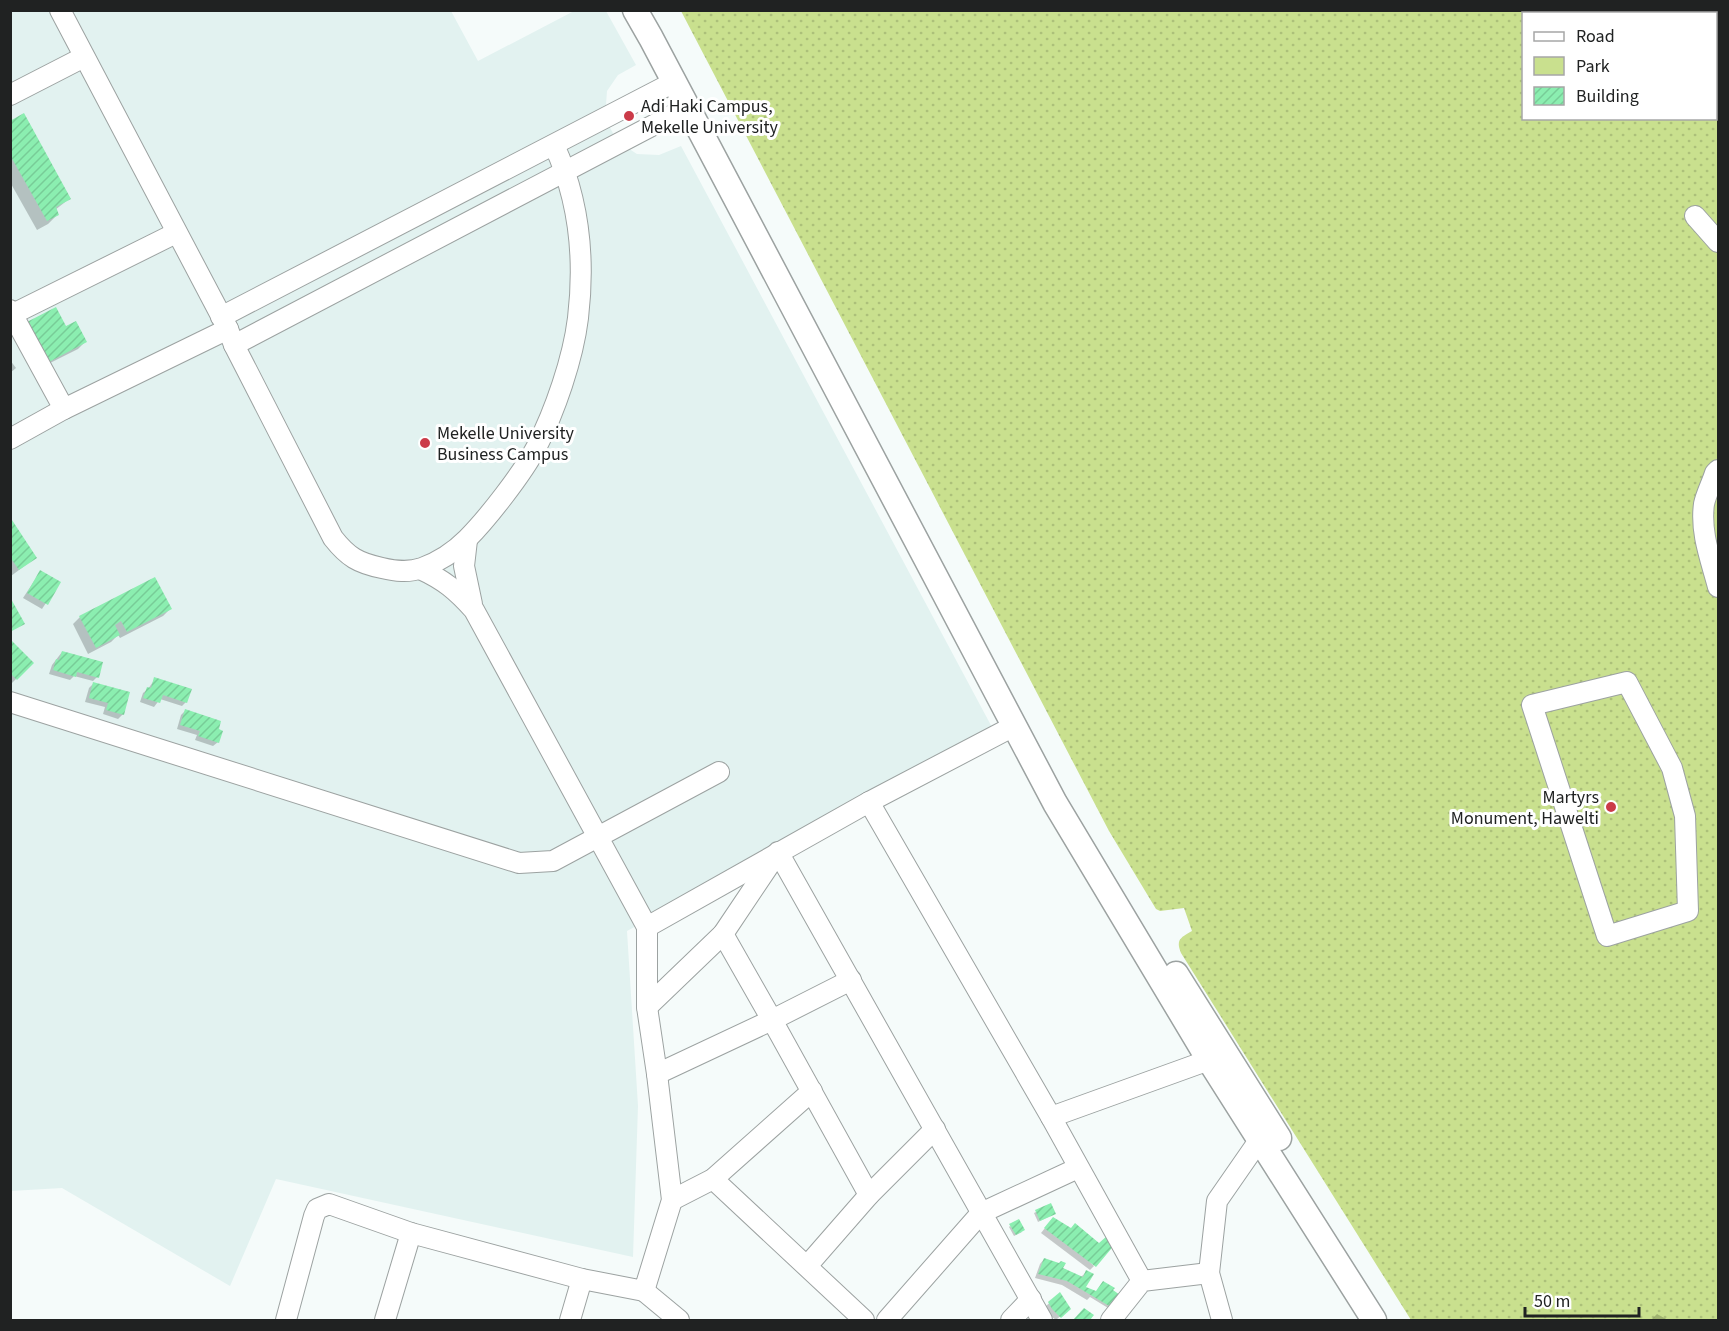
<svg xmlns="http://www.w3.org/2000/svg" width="1729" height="1331" viewBox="0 0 1729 1331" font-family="'Source Sans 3',sans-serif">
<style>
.built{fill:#e2f2f0}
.green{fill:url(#green-dots);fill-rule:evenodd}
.shadow{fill:#0003}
.building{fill:url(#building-hatch)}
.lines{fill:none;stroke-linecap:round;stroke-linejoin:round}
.minor-casing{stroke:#9ca2a1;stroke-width:22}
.major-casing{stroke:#9ca2a1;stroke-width:27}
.minor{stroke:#fff;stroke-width:20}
.major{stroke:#fff;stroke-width:24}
.poi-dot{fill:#cb3b49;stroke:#fff;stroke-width:2}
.labels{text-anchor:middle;stroke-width:6;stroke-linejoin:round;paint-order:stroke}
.poi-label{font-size:18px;fill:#202222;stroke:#fff;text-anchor:start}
</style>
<defs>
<pattern id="green-dots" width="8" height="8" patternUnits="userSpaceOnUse" patternTransform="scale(1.5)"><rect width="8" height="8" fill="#c9e08e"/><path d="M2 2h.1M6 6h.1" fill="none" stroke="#acc07a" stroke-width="1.8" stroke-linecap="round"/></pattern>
<pattern id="building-hatch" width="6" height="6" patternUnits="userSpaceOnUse" patternTransform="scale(1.5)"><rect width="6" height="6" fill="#8beeb0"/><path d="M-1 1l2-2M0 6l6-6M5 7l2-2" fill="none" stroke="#78cc97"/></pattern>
</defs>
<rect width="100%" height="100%" fill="#f5fbfa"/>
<polygon class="built" points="11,11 451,11 478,61 574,11 606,11 636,65 618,75 607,91 605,118 617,141 637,154 659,155 681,146 994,731 627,931 638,1106 633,1257 276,1179 230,1286 62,1188 11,1191"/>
<path class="green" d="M681 11H1718V1320H1411L1181 953C1175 939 1182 937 1192 931L1184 908 1160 911 1156 909 1109 831ZM1524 14H1716V118H1524Z"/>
<g class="shadow">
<polygon points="10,122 69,199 55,210 58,214 48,224 37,230 10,182"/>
<polygon points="65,328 85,342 78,349 38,369"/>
<polygon points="10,360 16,368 10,373"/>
<polygon points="10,519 35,558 11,576 10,574"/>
<polygon points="40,572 59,583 42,609 23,598"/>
<polygon points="170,609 163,616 120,638 118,635 111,642 88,654 73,624 80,617"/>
<polygon points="10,642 32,663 12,683 10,682"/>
<polygon points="62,652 97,677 93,681 74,676 70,680 49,674 52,665"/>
<polygon points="155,679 186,702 182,706 160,699 154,707 140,702 143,693 148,689"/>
<polygon points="93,684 123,714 118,719 103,714 105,707 85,702 89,688"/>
<polygon points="185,711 218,742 213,746 195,740 197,735 177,729 181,715"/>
<polygon points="1036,1212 1054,1214 1038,1222 1034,1213"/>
<polygon points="1049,1223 1094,1266 1090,1270 1041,1233"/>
<polygon points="1010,1226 1022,1232 1014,1236 1009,1227"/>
<polygon points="1044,1259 1081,1277 1086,1272 1084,1287 1096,1293 1111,1291 1113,1311 1090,1297 1087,1300 1062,1285 1035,1278 1040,1264"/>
<polygon points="1059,1294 1069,1308 1056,1320 1048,1314 1045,1307"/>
<polygon points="1657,1314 1668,1320 1651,1320"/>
</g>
<g class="building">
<polygon points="24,113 71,199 56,207 59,215 47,221 10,155 10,121"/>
<polygon points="56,307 66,326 76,321 87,342 45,364 25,323"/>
<polygon points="10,517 37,558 19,570 10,557"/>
<polygon points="40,570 61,582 48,605 27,593"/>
<polygon points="155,577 172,609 127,632 121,621 115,625 120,635 96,648 79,616"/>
<polygon points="10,597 25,624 10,632"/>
<polygon points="10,639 34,663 17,680 10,673"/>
<polygon points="62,651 103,662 99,678 77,672 76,677 53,670 56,659 59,660"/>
<polygon points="154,677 192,689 187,703 163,695 160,703 143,698 147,687 151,688"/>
<polygon points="93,682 130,692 124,715 106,710 108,703 89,698"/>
<polygon points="185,709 221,721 219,729 223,731 219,743 198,736 200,731 180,725"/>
<polygon points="1051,1203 1056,1214 1040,1221 1035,1210"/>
<polygon points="1053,1217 1071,1228 1075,1223 1099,1243 1107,1236 1116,1243 1096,1267 1044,1228"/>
<polygon points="1019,1219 1025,1230 1016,1235 1009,1224"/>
<polygon points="1044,1258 1059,1263 1061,1261 1066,1263 1063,1268 1083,1277 1086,1270 1094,1274 1086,1287 1096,1291 1103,1281 1115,1288 1113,1290 1124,1298 1116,1310 1067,1281 1038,1274"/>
<polygon points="1060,1292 1071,1309 1061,1318 1052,1309 1048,1302"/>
<polygon points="1084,1308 1094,1315 1090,1320 1073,1320"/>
</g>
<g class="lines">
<g class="minor-casing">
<g id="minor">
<path d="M60 10 228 329 234 345 333 538C348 557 358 563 382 568 395 571 408 573 422 568 438 562 455 551 467 539 488 518 522 474 536 448 555 411 573 359 578 318 585 259 579 199 554 145"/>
<polyline points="10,95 84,57"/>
<polyline points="1695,216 1718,242"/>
<polyline points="10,310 64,409"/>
<polyline points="13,314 176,233"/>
<polyline points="221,317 674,82"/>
<polyline points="234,345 686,108"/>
<polyline points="10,439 64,409 228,329"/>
<path d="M1718 470 1715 473C1712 483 1706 494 1704 504 1700 533 1711 560 1718 587"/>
<polyline points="467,540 464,566 472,604"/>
<path d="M420 569C444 580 456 590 474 610L647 927"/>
<polygon points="1627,682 1672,768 1685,816 1688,911 1607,936 1532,705"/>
<polyline points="10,702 519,863 553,861 719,772"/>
<polyline points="869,802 1051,1117 1142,1281"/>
<polyline points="723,934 772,1020 869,1195"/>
<polyline points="647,1007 723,934 778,852 1042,1320"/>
<polyline points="657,1074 772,1020 851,980"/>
<polyline points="1051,1117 1209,1060"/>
<polyline points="713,1179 864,1320"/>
<polyline points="672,1200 713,1179 812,1091"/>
<polyline points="807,1266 869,1195 935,1129"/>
<polyline points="644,1291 679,1320"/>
<polyline points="286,1320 314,1216 317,1209 329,1204 411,1233 582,1279 644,1291 672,1200 657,1074 647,1007 647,927 869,802 1014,726"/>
<polyline points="385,1320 411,1233"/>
<polyline points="570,1320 582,1279"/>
<polyline points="887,1320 981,1213 1078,1168"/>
<polyline points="1011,1320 1031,1299"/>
<polyline points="1111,1320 1142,1281 1209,1273"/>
<polyline points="1222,1320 1209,1273 1217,1201 1260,1139"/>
</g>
</g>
<g class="major-casing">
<g id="major">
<polyline points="635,10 651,38 1055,803 1209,1060 1374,1320"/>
<polyline points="1176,974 1279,1138"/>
</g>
</g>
<use href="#minor" class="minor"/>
<use href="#major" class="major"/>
</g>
<g class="poi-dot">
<circle cx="629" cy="116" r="6"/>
<circle cx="425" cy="443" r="6"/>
<circle cx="1611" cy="807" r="6"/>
</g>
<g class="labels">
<g class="poi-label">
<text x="641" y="112">Adi Haki Campus,<tspan x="641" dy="21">Mekelle University</tspan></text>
<text x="437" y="439">Mekelle University<tspan x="437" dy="21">Business Campus</tspan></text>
<text x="1599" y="803" text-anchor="end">Martyrs<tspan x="1599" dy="21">Monument, Hawelti</tspan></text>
</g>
</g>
<rect width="1729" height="1331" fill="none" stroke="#202222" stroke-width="24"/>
<rect x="1522" y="12" width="195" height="108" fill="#ffffff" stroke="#a6a7a7" stroke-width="1.5"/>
<rect x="1534" y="32" width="30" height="9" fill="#ffffff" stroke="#a6a7a7" stroke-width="1.5"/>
<text x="1576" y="42" font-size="18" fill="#202222">Road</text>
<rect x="1534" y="57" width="30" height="18" fill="#c9e08e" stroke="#a6a7a7" stroke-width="1.5"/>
<text x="1576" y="72" font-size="18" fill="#202222">Park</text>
<rect x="1534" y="87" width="30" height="18" fill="url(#building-hatch)" stroke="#a6a7a7" stroke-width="1.5"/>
<text x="1576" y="102" font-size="18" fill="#202222">Building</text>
<path d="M1525 1307v9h114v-9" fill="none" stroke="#202222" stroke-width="3"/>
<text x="1534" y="1307" font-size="18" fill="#202222" stroke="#ffffff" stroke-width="4.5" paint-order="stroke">50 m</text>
</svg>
